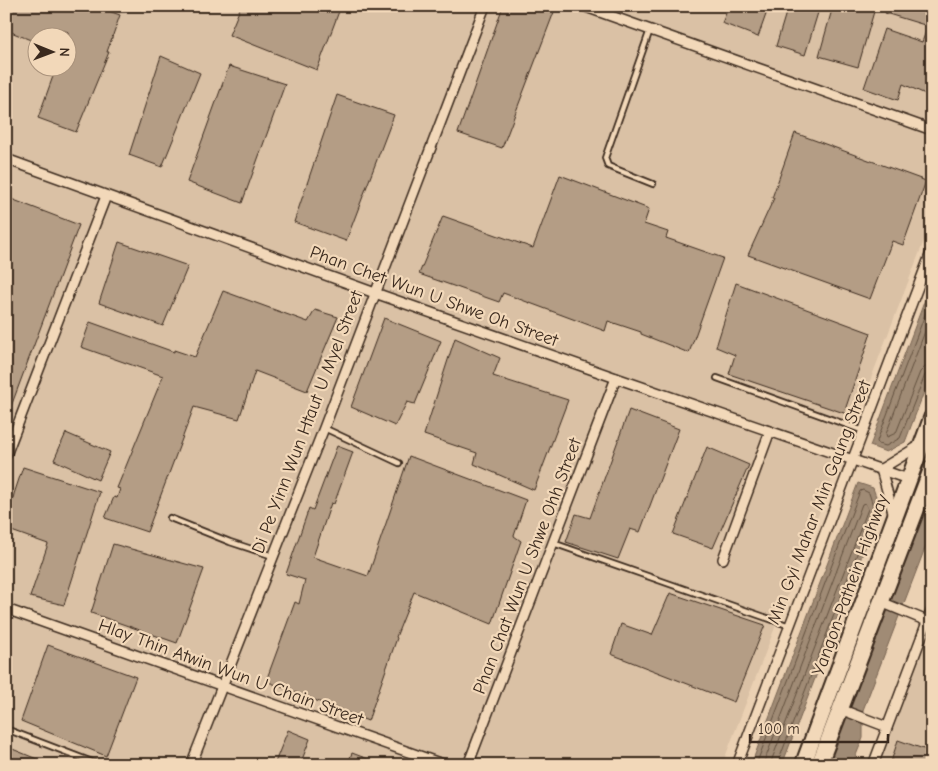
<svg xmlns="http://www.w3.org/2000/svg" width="938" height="771" viewBox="0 0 938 771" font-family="'Comic Neue',sans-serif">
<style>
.built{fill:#dac1a5;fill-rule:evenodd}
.water{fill:#a08b74;stroke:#786452}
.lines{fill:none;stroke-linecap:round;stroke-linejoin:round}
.shore{stroke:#635140;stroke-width:1}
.building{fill:#b49d85;stroke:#3b2a1e}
.service-casing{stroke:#3b2a1e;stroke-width:8}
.minor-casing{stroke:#3b2a1e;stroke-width:12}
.primary-casing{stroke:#3b2a1e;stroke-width:19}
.service{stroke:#f2d8b9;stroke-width:4.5}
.minor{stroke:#f2d8b9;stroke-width:9}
.primary{stroke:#f2d8b9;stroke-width:15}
.labels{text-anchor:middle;stroke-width:4.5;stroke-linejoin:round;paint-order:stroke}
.street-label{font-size:18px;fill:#3b2a1e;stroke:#f2d8b9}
</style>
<rect width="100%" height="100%" fill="#ebd1b3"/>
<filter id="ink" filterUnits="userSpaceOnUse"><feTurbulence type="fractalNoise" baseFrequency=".02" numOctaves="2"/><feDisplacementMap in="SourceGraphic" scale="10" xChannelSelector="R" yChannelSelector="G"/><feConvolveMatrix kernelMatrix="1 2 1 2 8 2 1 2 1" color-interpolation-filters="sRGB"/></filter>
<g filter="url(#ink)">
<g class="built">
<path d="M6 6H932V220L722 765H6ZM38 38H68V68H38Z"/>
<polygon points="932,622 932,765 878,765"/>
</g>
<g class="water">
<polygon points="932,281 932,371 905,442 886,452 870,446"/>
<polygon points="858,483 873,488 880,508 782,765 751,765"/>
<polygon points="927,507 932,509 932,530 863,710 863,738 852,765 829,765"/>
</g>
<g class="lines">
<g class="shore">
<polyline points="932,296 877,441 878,444 886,446 900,438 925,375 928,372 932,372"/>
<polyline points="932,313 886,434 887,437 896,433 920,372 925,367 932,365"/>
<polyline points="756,765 860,491 863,490 869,493 874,509 777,765"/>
<polyline points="763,765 862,504 865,503 868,509 772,759 771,765"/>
</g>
</g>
<g class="building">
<polygon points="6,6 95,6 120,15 107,52 109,52 76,132 38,118 56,68 68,68 68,32 55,28 52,38 38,38 38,43 6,30"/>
<polygon points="241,6 341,6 317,70 229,35"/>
<polygon points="503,6 541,6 554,12 502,148 458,133"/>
<polygon points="729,6 769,6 758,37 722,23"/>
<polygon points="788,6 820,6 805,55 776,46"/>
<polygon points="833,6 870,6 875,8 858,67 819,56"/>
<polygon points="887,6 932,6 932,97 903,84 898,100 864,88 884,29 922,42 928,26 885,13"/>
<polygon points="161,56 200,73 162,167 129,155"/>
<polygon points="229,66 285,84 242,203 187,182"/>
<polygon points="337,95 394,115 346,241 294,222"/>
<polygon points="795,133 926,181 903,245 892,241 870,299 748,255 774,198 772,198"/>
<polygon points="560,175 649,209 644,224 668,232 666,238 723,258 689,353 641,334 641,332 608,321 605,331 503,293 499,302 419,274 443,216 533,248"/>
<polygon points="6,197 79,225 7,417 6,417"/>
<polygon points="119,242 188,266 163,326 99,303"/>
<polygon points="736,283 871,333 844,413 729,374 735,355 716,347"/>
<polygon points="223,291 308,322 315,310 338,317 307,391 255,371 239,419 194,407 147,532 105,518 114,497 117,498 120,489 117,488 163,376 81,347 90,322 174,352 174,350 195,357"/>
<polygon points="384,318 441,341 415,404 407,402 395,426 351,407"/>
<polygon points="455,338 500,358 493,376 568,400 534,490 474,464 477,453 424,435"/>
<polygon points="629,410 679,429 640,532 630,529 618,559 566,542 576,514 590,518"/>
<polygon points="66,433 110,452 98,480 54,460"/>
<polygon points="337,446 353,452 334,504 331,503 313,557 368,576 409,456 526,500 514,536 521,541 492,624 414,592 396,637 397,638 368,721 266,681 295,602 299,604 305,580 286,574 309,508 313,510"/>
<polygon points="707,447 749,465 713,548 673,534"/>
<polygon points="23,467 100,492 64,605 30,597 48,544 6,529 14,494"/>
<polygon points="113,544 204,569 177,643 91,613"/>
<polygon points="670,593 765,625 734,702 611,654 621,624 652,635"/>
<polygon points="48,645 136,677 106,756 21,721"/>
<polygon points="288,730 310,739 300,765 274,765"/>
<polygon points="898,740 932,752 932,765 890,765"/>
<polygon points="10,748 49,764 49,765 6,765 6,758"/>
<polygon points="352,753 381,764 381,765 347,765"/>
</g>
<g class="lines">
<g class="service-casing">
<g id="service">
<polyline points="650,30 605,158 608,166 653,184"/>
<polyline points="717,378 864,431"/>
<polyline points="324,428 399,463"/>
<polyline points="170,518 230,542 273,556"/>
<polyline points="553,543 790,626"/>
<polyline points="6,729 100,765"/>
</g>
</g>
<g class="minor-casing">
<g id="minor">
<polyline points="583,6 932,130"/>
<polyline points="6,159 375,293 616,378 908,479"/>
<polyline points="6,455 106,196"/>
<polyline points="894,516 881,469 922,444"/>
<polyline points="723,559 770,431"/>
<polyline points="881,602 927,621"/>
<polyline points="6,609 445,765"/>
<polyline points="840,709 887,727"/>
<polyline points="191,765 324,428 485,6"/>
<polyline points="468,765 616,378"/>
<polyline points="737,765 932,250"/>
<polyline points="873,765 932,609"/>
</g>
</g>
<g class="primary-casing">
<g id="primary">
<polyline points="803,765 932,417"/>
<polyline points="819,765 932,468"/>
</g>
</g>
<use href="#service" class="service"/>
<use href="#minor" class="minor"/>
<use href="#primary" class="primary"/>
</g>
</g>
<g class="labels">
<g class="street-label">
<text transform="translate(434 296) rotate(20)" y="6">Phan Chet Wun U Shwe Oh Street</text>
<text transform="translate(307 422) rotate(-69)" y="6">Di Pe Yinn Wun Htaut U Myel Street</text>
<text transform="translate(819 502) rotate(-69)" y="6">Min Gyi Mahar Min Gaung Street</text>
<text transform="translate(527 566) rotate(-69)" y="6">Phan Chat Wun U Shwe Ohh Street</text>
<text transform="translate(850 585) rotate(-70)" y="6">Yangon-Pathein Highway</text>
<text transform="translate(231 672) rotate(20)" y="6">Hlay Thin Atwin Wun U Chain Street</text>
</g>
</g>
<rect width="938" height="771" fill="none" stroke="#f2d8b9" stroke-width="25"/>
<rect x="12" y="12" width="913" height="746" fill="none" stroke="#3b2a1e" stroke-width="2" filter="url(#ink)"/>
<g transform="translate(52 52) rotate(91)"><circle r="24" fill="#f2d8b9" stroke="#a9927b"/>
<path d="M0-4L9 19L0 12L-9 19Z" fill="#3b2a1e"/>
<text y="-8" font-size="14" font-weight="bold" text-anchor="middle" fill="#3b2a1e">N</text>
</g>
<path d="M750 734v8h138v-8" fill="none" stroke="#3b2a1e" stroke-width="2.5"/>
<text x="758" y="734" font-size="15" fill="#3b2a1e" stroke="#f2d8b9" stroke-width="4" paint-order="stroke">100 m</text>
</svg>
